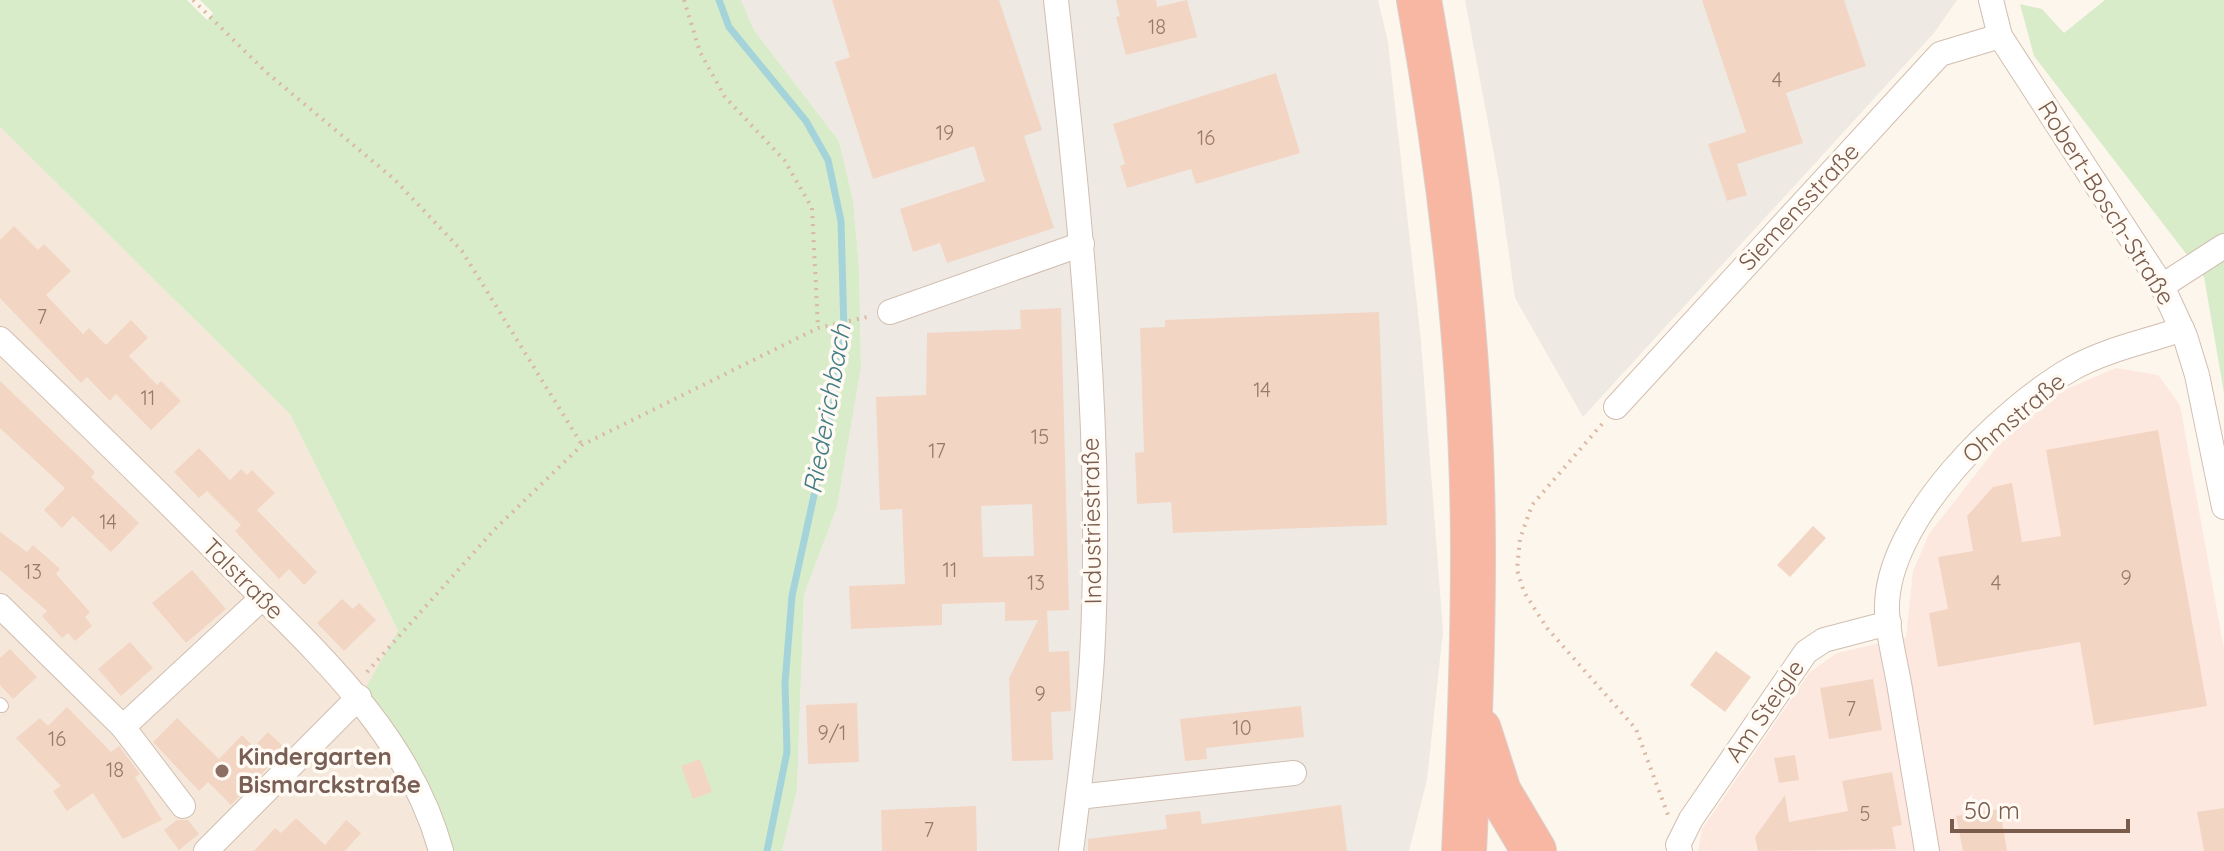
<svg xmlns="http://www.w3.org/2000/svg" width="2224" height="851" viewBox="0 0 2224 851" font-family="Quicksand,sans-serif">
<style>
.residential{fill:#f5e8da}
.commercial{fill:#fde8e0}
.industrial{fill:#efe9e4}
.green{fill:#d8ecc9}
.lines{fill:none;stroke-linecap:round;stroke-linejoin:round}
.stream{stroke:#a5d3da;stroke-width:7}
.building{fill:#f3d5c3;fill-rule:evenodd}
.lane-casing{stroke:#d1beb0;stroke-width:14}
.street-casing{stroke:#d1beb0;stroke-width:26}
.highway-casing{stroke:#dad1cd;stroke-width:46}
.path{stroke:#d9b8a5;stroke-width:4;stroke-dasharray:2 6;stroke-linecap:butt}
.lane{stroke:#fff;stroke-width:12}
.street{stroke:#fff;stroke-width:24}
.highway{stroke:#f7b7a3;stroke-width:44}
.education-dot{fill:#8d6e63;stroke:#fffaf3;stroke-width:3}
.labels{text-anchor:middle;stroke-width:7;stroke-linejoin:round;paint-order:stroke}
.number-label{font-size:20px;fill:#987a6a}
.street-label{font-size:24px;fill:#7a5c4d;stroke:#fffaf3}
.education-label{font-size:24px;font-weight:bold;fill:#785e54;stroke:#fffaf3;text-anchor:start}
.water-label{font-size:26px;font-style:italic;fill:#437c86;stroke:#fffaf3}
</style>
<rect width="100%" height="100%" fill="#fdf6ec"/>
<polygon class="residential" points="0,127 290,414 398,631 453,851 0,851"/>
<polygon class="commercial" points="2116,368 2158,375 2180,405 2224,649 2224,851 1698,851 1702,829 1810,672 1837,653 1906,637 1913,571 1929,534 2000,443 2062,391"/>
<g class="industrial">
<polygon points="741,0 1378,0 1388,42 1421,341 1443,631 1427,780 1409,851 782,851 797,790 804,595 837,507 861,368 859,266 853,200 839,141 754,30"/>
<polygon points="1465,0 1957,0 1934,33 1583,417 1515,298 1498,176"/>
</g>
<g class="green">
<polygon points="0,0 187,0 207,20 213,13 200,0 741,0 754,30 839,141 853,200 859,266 861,368 837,507 804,595 797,790 782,851 453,851 449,834 365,689 398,631 290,414 0,127"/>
<polygon points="2105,0 2224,0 2224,393 2204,277 2034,56 2020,4 2042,9 2064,33"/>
</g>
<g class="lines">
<polyline class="stream" points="719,0 729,27 806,121 828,160 841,221 844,332 832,413 792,596 785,683 787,752 767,851"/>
</g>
<g class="building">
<polygon points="832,0 999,0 1042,130 1024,136 1054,228 947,263 940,243 913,252 900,209 985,181 974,146 873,179 835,62 850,57"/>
<polygon points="1116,0 1156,0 1157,7 1187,0 1197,37 1126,55 1116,17 1120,16"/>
<polygon points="1702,0 1844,0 1866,66 1786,93 1803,143 1737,164 1747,195 1727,201 1708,144 1746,132"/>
<polygon points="1276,73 1300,153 1196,184 1191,169 1127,188 1120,166 1125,164 1113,124"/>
<polygon points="14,226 38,250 44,244 71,271 46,295 83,334 89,328 106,345 131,320 148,338 129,356 157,385 161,381 181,401 151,430 116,394 110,401 87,377 81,383 0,298 0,240"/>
<path d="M1061 308 1069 610 1047 611 1049 652 1069 651 1071 711 1051 712 1053 760 1012 761 1009 678 1038 620 1005 621V602L942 604V625L851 629 849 586 905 584 902 509 880 510 876 397 926 395 927 333 1021 329 1020 310ZM1032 504 1034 556 983 557 981 506Z"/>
<polygon points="1379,312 1387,525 1173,533 1171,502 1137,504 1135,453 1144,452 1140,328 1165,327 1165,320"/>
<polygon points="0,381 95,472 91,477 139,523 111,552 73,516 62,528 44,510 65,488 0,428"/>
<polygon points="2158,430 2207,706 2094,725 2080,642 1938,667 1929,613 1948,609 1938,557 1973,551 1967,516 1993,487 2012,483 2022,542 2061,536 2046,450"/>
<polygon points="199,448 230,480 241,469 247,475 252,470 275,493 257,510 317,572 304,585 289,569 279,579 235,531 241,525 207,491 199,498 174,472"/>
<polygon points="1813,526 1826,538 1790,577 1777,565"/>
<polygon points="0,532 27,552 33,545 60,569 56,574 90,612 85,617 92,626 75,641 68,633 62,638 42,616 47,611 0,570"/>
<polygon points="192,570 226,609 186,643 152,603"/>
<polygon points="342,599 353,609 359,603 376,620 344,651 317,623"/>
<polygon points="130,642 153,668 121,696 98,669"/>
<polygon points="10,649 37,677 13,699 0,685 0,658"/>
<polygon points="1716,651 1751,677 1725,712 1690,685"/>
<polygon points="1873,679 1882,730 1829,739 1820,688"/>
<polygon points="857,703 859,762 808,764 806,705"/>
<polygon points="1301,706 1304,737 1206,748 1207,759 1185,761 1180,719"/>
<polygon points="67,707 111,752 119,746 140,774 135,777 162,820 123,839 93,793 67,811 53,791 61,786 16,738 40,718 48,726"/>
<polygon points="177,718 219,759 242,735 254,747 268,732 286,749 231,805 208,782 199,791 153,742"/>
<polygon points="1795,755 1799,780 1779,783 1774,758"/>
<polygon points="700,759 712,792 693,799 681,766"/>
<polygon points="1892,772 1902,825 1892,827 1896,849 1758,851 1755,837 1785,795 1789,822 1848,811 1842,781"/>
<polygon points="1341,805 1347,851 1088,851 1088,839 1167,829 1165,815 1200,811 1202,824"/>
<polygon points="976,806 977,851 882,851 881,810"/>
<polygon points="2224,808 2224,851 2204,851 2197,812"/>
<polygon points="2000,809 2007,851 1963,851 1956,816"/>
<polygon points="296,818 325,845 346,820 361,833 345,851 254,851 275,828 281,833"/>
<polygon points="177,820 188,820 199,834 179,850 164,830"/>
</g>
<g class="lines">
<g class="lane-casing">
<polyline id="lane" points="0,704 2,706"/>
</g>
<g class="street-casing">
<g id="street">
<path d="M1056 0C1080 218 1104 439 1092 658 1088 723 1079 787 1071 851"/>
<polyline points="1991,0 2000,36 2162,286 2185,336 2197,375 2224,507"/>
<polyline points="2162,286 2224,246"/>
<polyline points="890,312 1082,244"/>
<path d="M0 339C76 412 152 486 226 561 311 647 408 730 441 851"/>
<polyline points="1616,407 1940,54 2000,36"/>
<polyline points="0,606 123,727 262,598"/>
<polyline points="123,727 183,806"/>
<polyline points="1078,797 1294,773"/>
<polyline points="206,851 359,697"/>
<polyline points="1680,851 1678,845 1691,819 1806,652 1824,640 1889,623"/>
<path d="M1927 851C1918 797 1909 743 1900 689 1896 664 1888 636 1887 611 1884 522 2002 408 2073 368 2107 349 2146 342 2182 329"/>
</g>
</g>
<g class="highway-casing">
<g id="highway">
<path d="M1419 0C1452 183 1473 369 1473 554 1473 653 1469 752 1464 851"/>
<polyline points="1479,730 1499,792 1534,851"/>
</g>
</g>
<g class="path">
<polyline points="193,0 266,72 394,179 462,251 582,445"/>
<polyline points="684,0 700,52 725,97 785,161 812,208 818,328"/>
<polyline points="1602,424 1532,505 1520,539 1517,570 1524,592 1547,628 1636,729 1668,815"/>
<polyline points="367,672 494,530 582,445 818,328 867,317"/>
</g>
<use href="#lane" class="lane"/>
<use href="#street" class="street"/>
<use href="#highway" class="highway"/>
</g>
<circle class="education-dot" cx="222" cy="771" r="8"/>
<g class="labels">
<g class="number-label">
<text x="1157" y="34">18</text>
<text x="1777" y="87">4</text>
<text x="945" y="140">19</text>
<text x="1206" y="145">16</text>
<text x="42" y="324">7</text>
<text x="1262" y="397">14</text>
<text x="148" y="405">11</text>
<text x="1040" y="444">15</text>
<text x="937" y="458">17</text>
<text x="108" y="529">14</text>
<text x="950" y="577">11</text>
<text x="33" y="579">13</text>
<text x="2126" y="585">9</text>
<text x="1036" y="590">13</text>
<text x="1996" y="590">4</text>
<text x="1040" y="701">9</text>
<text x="1851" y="716">7</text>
<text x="1242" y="735">10</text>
<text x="832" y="740">9/1</text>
<text x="57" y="746">16</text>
<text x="115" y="777">18</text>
<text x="1865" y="821">5</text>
<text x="929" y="837">7</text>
</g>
<g class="street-label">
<text transform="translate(2106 203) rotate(58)" y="8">Robert-Bosch-Straße</text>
<text transform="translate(1799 207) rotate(-47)" y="8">Siemensstraße</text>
<text transform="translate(2014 418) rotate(-40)" y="8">Ohmstraße</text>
<text transform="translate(1092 521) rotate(-91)" y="8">Industriestraße</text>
<text transform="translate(243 579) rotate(45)" y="8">Talstraße</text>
<text transform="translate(1765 711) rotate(-55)" y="8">Am Steigle</text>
</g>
<g class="education-label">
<text x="238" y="765">Kindergarten<tspan x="238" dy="28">Bismarckstraße</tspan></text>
</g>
<g class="water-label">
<text transform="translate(827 409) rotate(-80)" y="9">Riederichbach</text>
</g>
</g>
<path d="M1952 819v12h176v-12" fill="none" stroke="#7a5c4d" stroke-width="4"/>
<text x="1964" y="819" font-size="24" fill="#7a5c4d" stroke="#fffaf3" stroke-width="6" paint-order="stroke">50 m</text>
</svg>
